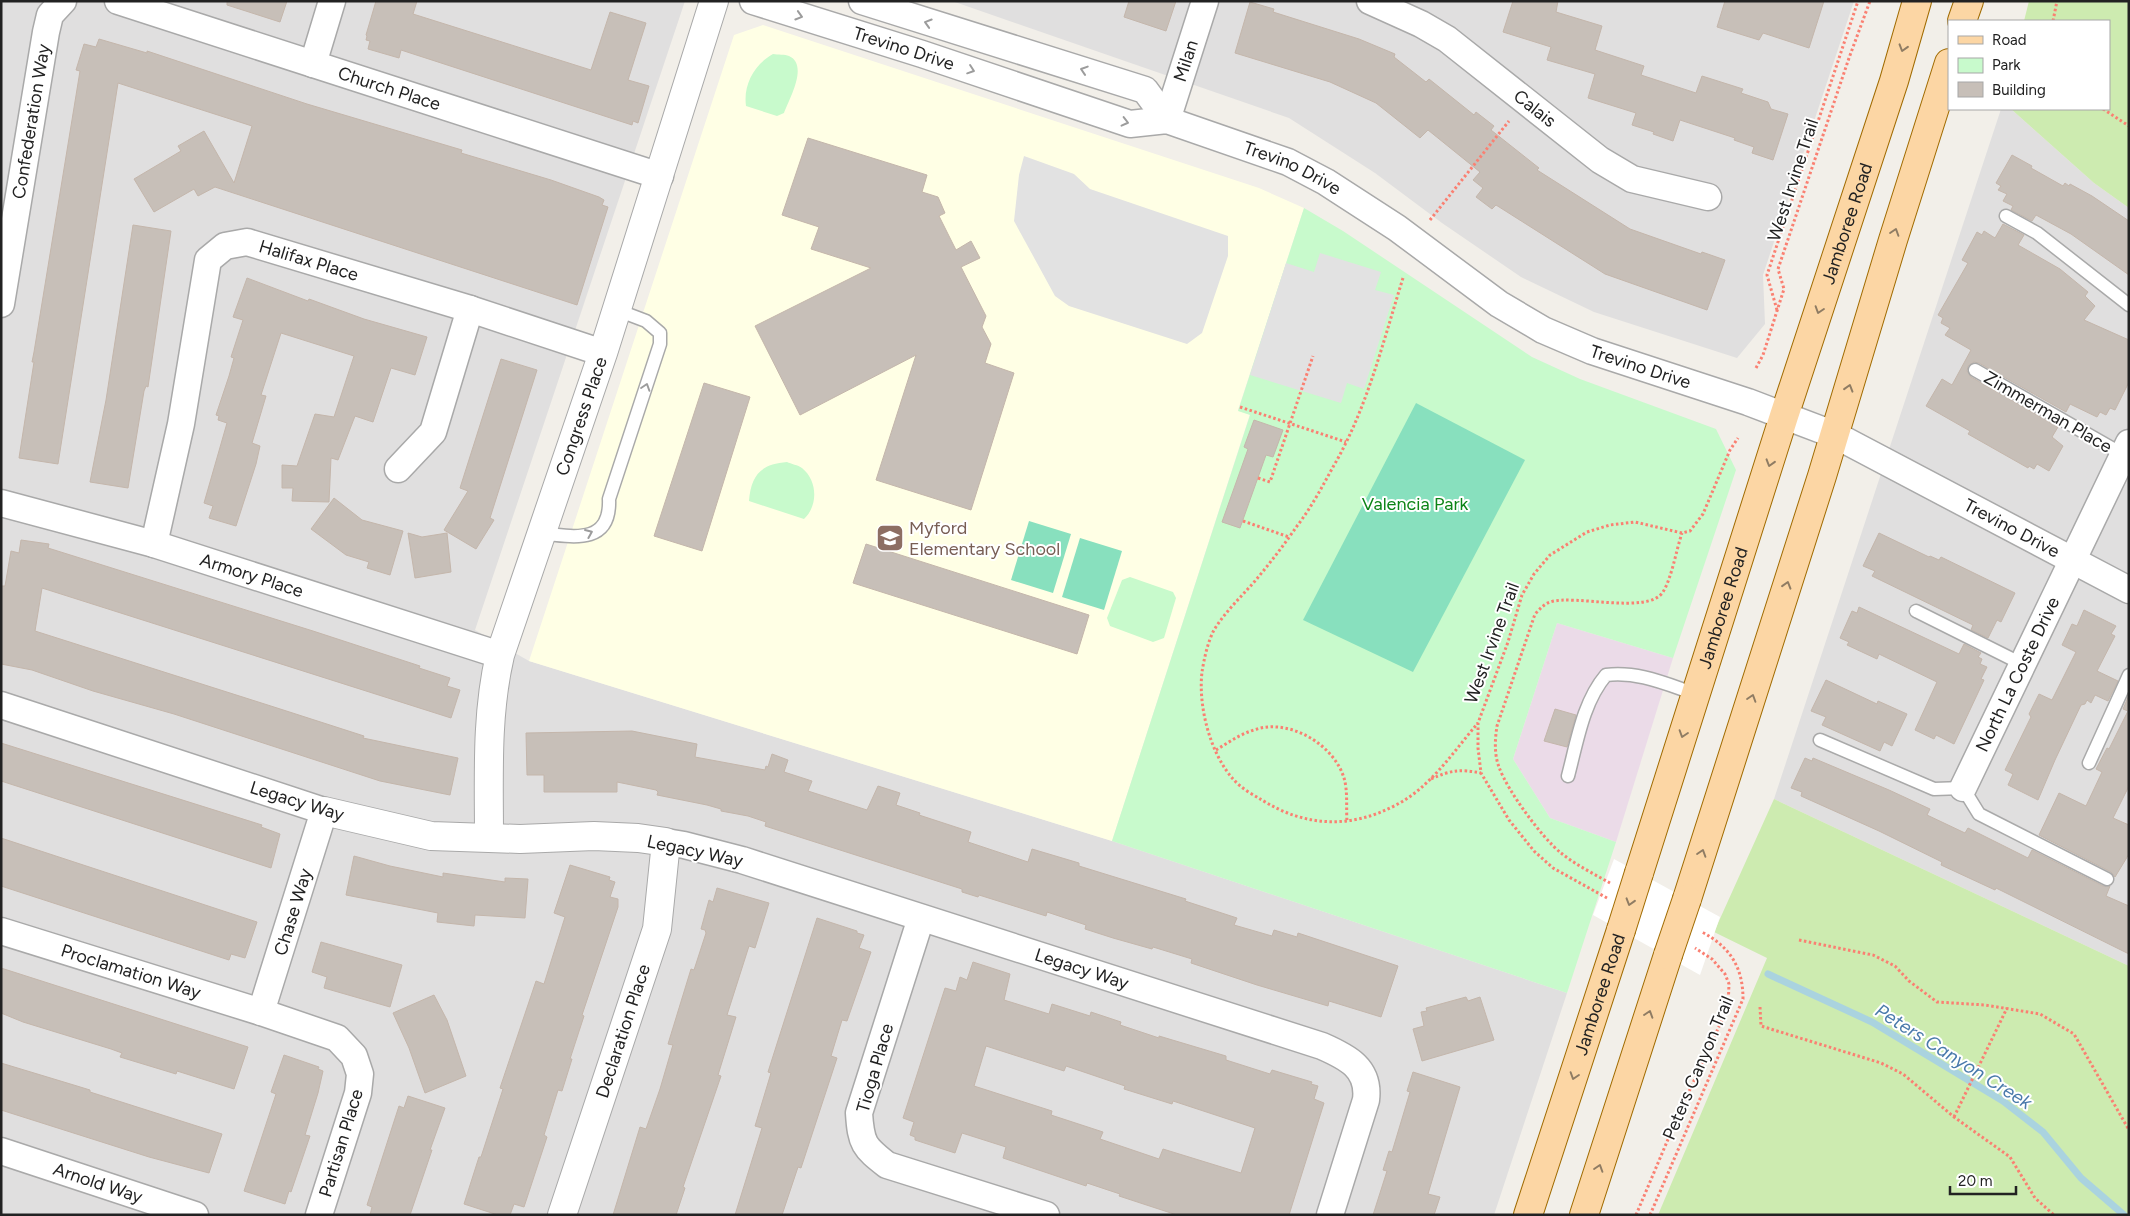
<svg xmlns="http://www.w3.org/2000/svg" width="2130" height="1216" viewBox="0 0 2130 1216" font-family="Figtree,sans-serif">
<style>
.residential{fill:#e0dfdf}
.industrial{fill:#ebdbe8}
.education{fill:#ffffe5}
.grass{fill:#cdebb0}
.park{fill:#c8facc}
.pitch{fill:#88e0be}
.parking{fill:#e2e2e2}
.pier{fill:#fff}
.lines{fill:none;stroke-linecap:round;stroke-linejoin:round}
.stream{stroke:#aad3df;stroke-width:7}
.building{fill:#c7bfb8;stroke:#c4b6ab;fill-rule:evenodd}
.service-casing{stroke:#a9a9a9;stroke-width:15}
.minor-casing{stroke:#a9a9a9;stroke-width:29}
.tertiary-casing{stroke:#a9a9a9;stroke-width:30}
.primary-casing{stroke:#a06b00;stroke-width:30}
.path{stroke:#fa8072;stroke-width:3;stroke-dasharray:2.5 2.5;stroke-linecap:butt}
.service{stroke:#fff;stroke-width:12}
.minor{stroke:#fff;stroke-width:26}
.tertiary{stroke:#fff;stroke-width:28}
.primary{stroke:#fcd6a4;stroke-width:28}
.primary-bridge-casing{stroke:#a06b00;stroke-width:30;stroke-linecap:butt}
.primary-bridge{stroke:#fcd6a4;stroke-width:28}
.oneway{stroke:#9c9c9c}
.oneway2{stroke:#8f7c63}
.labels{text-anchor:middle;stroke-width:4;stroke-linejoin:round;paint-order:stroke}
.street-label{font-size:18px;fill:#222;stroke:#fff}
.park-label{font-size:18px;fill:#0c8416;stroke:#fff}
.education-label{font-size:18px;fill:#785e54;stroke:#fff;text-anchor:start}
.water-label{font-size:19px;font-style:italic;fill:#4a7aab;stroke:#fff}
</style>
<rect width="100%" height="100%" fill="#f2efe9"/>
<g class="residential">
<polygon points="1,1 685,1 475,630 529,661 1112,841 1567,993 1494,1215 1,1215"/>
<polygon points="952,1 1854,1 1763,275 1765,324 1737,358 1594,312 1521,277 1442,223 1375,173 1289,118"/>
<polygon points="2001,109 2011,109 2094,183 2129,208 2129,966 1774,799"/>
</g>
<polygon class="industrial" points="1557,623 1673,658 1616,842 1550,818 1513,759"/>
<polygon class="education" points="763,25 1259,188 1304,208 1238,410 1250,414 1112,841 529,661 734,35"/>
<g class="grass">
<polygon points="2029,1 2129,1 2129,208 2094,183 2011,109 2109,109 2109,21 2024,21"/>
<polygon points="1774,799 2129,966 2129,1215 1658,1215 1767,958 1714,932"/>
</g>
<g class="park">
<path d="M773 54C778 55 785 54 789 56 809 65 789 99 784 113L777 116 746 106C743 84 755 64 773 54Z"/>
<polygon points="1304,208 1343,231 1532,357 1580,379 1716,429 1736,470 1673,658 1557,623 1513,759 1550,818 1616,842 1567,993 1112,841 1250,415 1238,411"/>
<path d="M787 462C791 464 798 465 802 468 818 481 818 506 804 519L749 501C751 475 761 464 787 462Z"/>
<polygon points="1130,577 1173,592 1176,598 1164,638 1153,642 1110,626 1107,618 1122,580"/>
</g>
<g class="pitch">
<polygon points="1416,403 1525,460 1413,672 1303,620"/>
<polygon points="1029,521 1071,534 1053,593 1011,580"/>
<polygon points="1080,538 1122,551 1104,610 1062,597"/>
</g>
<g class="parking">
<polygon points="1024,156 1074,174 1090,189 1228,236 1228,256 1202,333 1187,344 1069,306 1055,296 1014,221 1019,175"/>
<polygon points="1320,253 1381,272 1375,290 1394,295 1364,389 1347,383 1341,403 1250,375 1286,263 1314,272"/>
</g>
<polygon class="pier" points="1614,859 1720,917 1700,975 1593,915"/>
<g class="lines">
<polyline class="stream" points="1768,974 1872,1022 2003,1101 2043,1132 2081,1178 2124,1215"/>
</g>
<g class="building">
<polygon points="227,1 287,1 280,22 227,5"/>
<polygon points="376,1 417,1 413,14 591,70 610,12 646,23 628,80 649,86 638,123 633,121 632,125 401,50 399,58 368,49 370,41 366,40 367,36 366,35"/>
<polygon points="1129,1 1176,1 1166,31 1124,17"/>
<polygon points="1513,1 1558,1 1556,12 1602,26 1595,50 1644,66 1641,75 1696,93 1702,76 1743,89 1741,93 1768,102 1771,109 1788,114 1773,160 1752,153 1754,147 1734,140 1735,138 1680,120 1673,141 1653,134 1654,132 1632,125 1636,113 1588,98 1595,74 1547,60 1551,47 1503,32"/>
<polygon points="1725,1 1824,1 1809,48 1763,33 1759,40 1717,27"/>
<polygon points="1250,2 1274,9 1273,12 1359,39 1395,54 1394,57 1426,82 1429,79 1474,115 1476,112 1494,126 1491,130 1539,168 1537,170 1630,229 1701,254 1702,252 1725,260 1707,310 1605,274 1496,205 1492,209 1476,197 1483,188 1473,180 1480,172 1428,130 1420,138 1376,103 1330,82 1235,53"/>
<polygon points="99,39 147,53 147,51 307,104 462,150 461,153 551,180 599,197 604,200 602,205 608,207 577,305 215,187 198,196 194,189 154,212 134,179 181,151 178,146 204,131 234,183 252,126 118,83 58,464 19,458 34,362 32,362 34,352 80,71 76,70 84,44 96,47"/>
<polygon points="808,138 927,175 922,192 938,197 945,213 939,216 956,250 971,241 980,258 961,267 986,316 982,327 991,344 985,363 1014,373 971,510 876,480 916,355 800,415 755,326 871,268 811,249 819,227 782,215"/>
<polygon points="2012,155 2032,166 2031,168 2063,186 2065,183 2069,186 2070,184 2092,196 2129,221 2129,275 2071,234 2036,215 2032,221 2011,210 2013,206 2003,201 2007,194 1998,190 2001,186 1996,183"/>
<polygon points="2003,224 2024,235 2018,245 2060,269 2088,292 2085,296 2095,306 2084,320 2129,340 2129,382 2115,410 2110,408 2106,415 2100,412 2097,417 2070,404 2066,412 1979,363 1974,362 1968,366 1967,371 1971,377 2058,427 2052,437 2063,446 2049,471 2037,464 2034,469 2029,466 2028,468 1968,434 1970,431 1926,406 1942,379 1952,385 1971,350 1945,335 1950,328 1941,323 1943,318 1938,315 1968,263 1962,260 1977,232 1982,235 1984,231 1995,238"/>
<polygon points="133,225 171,231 148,387 146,386 144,391 128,488 90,482 106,400"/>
<polygon points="247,278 308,301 309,299 364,319 427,337 415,375 391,368 373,422 355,416 338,460 331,458 329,502 292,501 293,488 282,488 282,465 297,466 315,414 334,417 354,356 281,333 261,395 266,396 252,443 260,446 256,464 236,526 209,518 213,506 204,503 227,423 218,420 219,416 216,415 229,376 234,358 231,357 243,320 233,317"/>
<polygon points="501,359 537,370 490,518 494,520 476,549 444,530 468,491 460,488"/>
<polygon points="704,383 750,397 702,551 654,536"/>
<polygon points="1254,420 1283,430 1273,457 1266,455 1240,528 1222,522 1248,449 1244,447"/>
<polygon points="334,498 362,520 403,531 390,575 367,568 369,562 346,555 311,529"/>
<polygon points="408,533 422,537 447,533 451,572 415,578"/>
<polygon points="1879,533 1929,557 1930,556 1939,560 1941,557 2015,593 2001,622 1997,620 1988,638 1971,630 1973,625 1872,576 1875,571 1863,566"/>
<polygon points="21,540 49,544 48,548 313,631 420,666 419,668 450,678 447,686 460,690 451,718 42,588 35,631 274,707 364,736 363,738 458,758 450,795 380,781 174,714 93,691 32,670 1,664 1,586 5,586 11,551 19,553"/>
<polygon points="866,544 1089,615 1077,654 853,583"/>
<polygon points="1859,607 1959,654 1964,644 1981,653 1978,657 1982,659 1980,664 1987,667 1981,679 1984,680 1954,744 1936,735 1934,739 1915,730 1937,682 1879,654 1877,659 1847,645 1849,642 1840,638 1852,611 1857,613"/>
<polygon points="2084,610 2116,626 2111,634 2115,636 2097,671 2118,681 2108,701 2095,695 2091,703 2087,700 2085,704 2081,705 2055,760 2038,800 2008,785 2013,774 2005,770 2031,717 2029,714 2039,694 2052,700 2076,652 2062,645 2072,624 2077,626"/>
<polygon points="1826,680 1877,704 1878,701 1907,714 1892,746 1884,742 1880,751 1822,725 1826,717 1811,711"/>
<polygon points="2129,695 2129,786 2113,818 2129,825 2129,854 2115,877 2111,872 2039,835 2059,793 2086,806 2102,772 2096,769 2107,748 2109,749 2128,711 2123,709"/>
<polygon points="1555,709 1576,715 1567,747 1544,741"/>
<polygon points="632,731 697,744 695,757 765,770 766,766 768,767 772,754 788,760 784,772 812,781 808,791 867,810 878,786 900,793 896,805 920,813 919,815 971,832 968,842 1028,862 1032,849 1079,863 1079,866 1186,899 1185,901 1237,918 1234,925 1272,936 1274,930 1297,937 1298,933 1398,966 1381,1017 1329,1001 1328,1006 1257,985 1191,963 1192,959 1153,947 1152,949 1113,938 1085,929 1086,925 1047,912 1046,916 979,895 978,897 962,892 962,889 765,826 766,822 748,816 721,811 721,809 707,805 657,795 658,792 656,790 617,782 617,792 544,792 544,775 527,775 526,733"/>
<polygon points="1,743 262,825 261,827 280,834 271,868 1,781"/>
<polygon points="1805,758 1812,761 1813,758 1889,790 1930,809 1927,815 1965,833 1968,828 2028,858 2032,850 2103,886 2110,886 2106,896 2129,906 2129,954 1996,888 1995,890 1941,865 1942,862 1879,831 1801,796 1802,792 1791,788"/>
<polygon points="1,838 257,922 245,958 231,954 229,960 1,886"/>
<polygon points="354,856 390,866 443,877 443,873 505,882 505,878 528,879 525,918 475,915 474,926 437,922 438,913 346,895"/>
<polygon points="570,865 610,877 609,880 615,882 610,897 618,899 618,907 582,1015 584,1016 570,1059 572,1059 562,1091 558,1090 544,1135 547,1137 524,1207 514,1204 510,1215 498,1215 464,1204 479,1157 481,1157 503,1089 500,1088 536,981 544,984 565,917 554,913"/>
<polygon points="717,888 769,903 755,948 749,946 727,1015 736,1017 718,1075 721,1076 683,1187 685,1188 676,1215 613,1215 640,1127 646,1129 660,1089 672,1048 673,1045 668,1044 691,969 694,970 706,933 705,930 701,929 709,900 713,902"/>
<polygon points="817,918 857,931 857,933 864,935 859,948 871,952 847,1021 842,1020 831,1056 837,1058 801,1168 798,1167 782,1215 735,1215 762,1128 755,1126 771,1073 768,1072"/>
<polygon points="321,942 402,965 390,1007 324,988 327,977 312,972"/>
<path d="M973 962 1010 974 1004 1000 1049 1014 1052 1004 1090 1016 1091 1012 1121 1022 1120 1025 1159 1038V1036L1226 1056V1060L1270 1074 1272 1070 1312 1082 1311 1084 1318 1086 1314 1099 1324 1103 1289 1215H1177L1119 1196 1120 1194 1087 1183 1086 1186 1003 1158 1006 1147 962 1133 955 1153 915 1140V1137L910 1135 914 1122 903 1118 945 988 956 991 960 977 967 980ZM986 1046 1064 1071 1066 1066 1125 1086 1124 1089 1172 1104 1173 1101 1255 1128 1241 1173 1163 1149 1159 1159 1100 1139 1103 1132 1051 1115 1052 1111 974 1086Z"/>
<polygon points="1,968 248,1047 234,1089 177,1071 176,1074 120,1057 122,1053 111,1049 23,1022 1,1013"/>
<polygon points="434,995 447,1020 466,1076 425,1093 409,1048 393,1013"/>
<polygon points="1466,997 1468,1001 1480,997 1494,1040 1422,1061 1413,1029 1424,1026 1421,1012 1427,1011 1426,1008"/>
<polygon points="284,1055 319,1067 318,1069 323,1071 318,1093 305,1135 310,1136 291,1192 289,1191 285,1204 244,1191 276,1094 271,1092"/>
<polygon points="1,1063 77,1086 90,1090 90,1092 222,1134 209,1173 149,1157 1,1110"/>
<polygon points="1413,1072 1460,1087 1428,1194 1440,1197 1434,1215 1373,1215 1387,1171 1383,1170 1389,1151 1392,1152 1410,1092 1407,1091"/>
<polygon points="408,1096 445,1108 430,1150 432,1150 410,1215 370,1215 372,1207 367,1205 399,1106 404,1108"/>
</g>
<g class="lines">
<g class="service-casing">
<g id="service">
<polyline points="2006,216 2037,233 2129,305"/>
<polyline points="1975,370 2122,454"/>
<path d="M541 533C573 537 611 545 609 499L660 344V333L646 321 617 310"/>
<polyline points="1916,611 2022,664"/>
<polyline points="1820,740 1934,789 1963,788 1979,814 2107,879"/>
<polyline points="2089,763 2129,675"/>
<path d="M1568 776C1577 742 1583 702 1606 675 1638 671 1666 684 1696 694"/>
</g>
</g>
<g class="minor-casing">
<g id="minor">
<path id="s1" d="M118 1 660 176"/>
<path id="s2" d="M753 1 922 54 1130 124 1167 120 1288 162 1326 182 1397 228 1499 304 1543 330 1592 351 1748 402 1835 435 2129 590"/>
<polyline points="862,1 1145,90 1167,120"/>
<path id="s3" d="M1370 1 1421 24 1447 39 1600 160 1632 179 1708 197"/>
<polyline points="313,64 332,1"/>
<path id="s4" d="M1167 120 1205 1"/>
<path id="s5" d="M1 304 46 32 50 15 63 1"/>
<polyline points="398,469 433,432 470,309"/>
<path id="s6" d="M1 503 154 544 500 655"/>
<path id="s7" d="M154 544 181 424 208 260 225 246 247 242 470 309 603 353"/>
<polyline points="1,705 324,811 261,1012"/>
<path id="s8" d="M1963 788 2129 443"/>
<path id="s9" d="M666 842 684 845 742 860 1322 1046C1347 1057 1370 1068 1366 1100L1330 1215"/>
<path d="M921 918 859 1113C861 1144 864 1147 887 1165L1046 1215"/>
<path id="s10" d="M1 931 261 1012 337 1038 354 1056 360 1074 358 1093 319 1215"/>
<path id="s11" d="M1 1151 195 1215"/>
</g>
</g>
<g class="tertiary-casing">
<g id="tertiary">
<polyline points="324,811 431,836 520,839 594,836 638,838 666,842 657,929 562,1215"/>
<path id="s12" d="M489 837C489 776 486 715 500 655L603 353 714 1"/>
</g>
</g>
<g class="primary-casing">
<g id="primary">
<polyline points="1962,21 1969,1"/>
<path id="s13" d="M1639 873 1784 416 1894 81 1917 1"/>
<polyline points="1687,899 1822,476 1893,240 1949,63"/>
<path id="s14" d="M1528 1215 1621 930"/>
<polyline points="1584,1215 1668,955"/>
</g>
</g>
<g class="path">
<polyline points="2053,21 2057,1"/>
<polyline points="2103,109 2129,126"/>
<polyline points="1430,220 1509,121"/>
<path d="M1403 278C1383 342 1367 409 1333 467 1322 487 1311 508 1297 526 1284 545 1270 563 1255 581 1241 597 1225 612 1214 630 1208 641 1204 659 1202 672 1198 706 1210 754 1234 780 1241 788 1253 795 1262 800 1305 827 1351 829 1396 805 1431 787 1453 752 1478 723"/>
<polyline points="1777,310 1767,275 1858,1"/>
<polyline points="1756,368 1763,355 1784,289 1778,269 1849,58 1870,1"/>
<polyline points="1240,407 1346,442"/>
<polyline points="1258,478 1270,482 1313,356"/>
<polyline points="1243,521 1289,537"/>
<path d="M1216 750C1229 742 1242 733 1257 729 1291 719 1334 745 1344 778 1348 791 1346 808 1347 821"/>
<path d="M1431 779C1451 770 1460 769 1481 773"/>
<path d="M1610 883C1594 874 1576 865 1561 853 1542 838 1507 790 1499 767 1494 754 1495 739 1497 726L1535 614C1540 609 1544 604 1550 602 1574 594 1648 615 1663 592 1672 577 1676 551 1682 533"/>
<polyline points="1607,898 1553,868 1534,851 1509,820 1481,773 1478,748 1478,723 1508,642 1522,595 1534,574 1550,555 1587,532 1610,525 1635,522 1682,533 1690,531 1703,514 1730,450 1738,438"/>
<polyline points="1799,940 1873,955 1895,966 1909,981 1937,1002 1985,1005 2040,1014 2074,1034 2129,1130"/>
<polyline points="1760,1007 1761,1026 1881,1063 1903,1074 1954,1117 2010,1157 2035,1198 2054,1215"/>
<polyline points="1954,1117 2007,1008"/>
<polyline points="1636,1215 1680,1111 1728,1007 1729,984 1725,974 1712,959 1695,948"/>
<path d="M1650 1215 1743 999C1743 967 1730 947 1702 932"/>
</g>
<use href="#service" class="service"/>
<use href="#minor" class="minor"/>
<use href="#tertiary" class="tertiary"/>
<use href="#primary" class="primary"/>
<g class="primary-bridge-casing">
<g id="primary-bridge">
<polyline points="1621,930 1639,873"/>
<polyline points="1668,955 1687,899"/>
</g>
</g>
<use href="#primary-bridge" class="primary-bridge"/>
</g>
<defs><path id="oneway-chevron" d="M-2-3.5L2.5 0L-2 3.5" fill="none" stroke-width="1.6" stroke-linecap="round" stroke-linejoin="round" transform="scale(1.25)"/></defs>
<g class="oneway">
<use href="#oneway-chevron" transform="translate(799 16) rotate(17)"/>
<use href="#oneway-chevron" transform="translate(928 23) rotate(-163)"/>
<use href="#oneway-chevron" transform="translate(971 70) rotate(19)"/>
<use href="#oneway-chevron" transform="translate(1084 70) rotate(-162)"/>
<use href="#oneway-chevron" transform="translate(1125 122) rotate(14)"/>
<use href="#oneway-chevron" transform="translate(646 387) rotate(-72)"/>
<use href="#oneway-chevron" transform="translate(589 533) rotate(-23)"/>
</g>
<g class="oneway2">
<use href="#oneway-chevron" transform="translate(1903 48) rotate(107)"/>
<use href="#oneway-chevron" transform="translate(1895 232) rotate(-72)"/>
<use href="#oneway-chevron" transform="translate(1819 310) rotate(108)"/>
<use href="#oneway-chevron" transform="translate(1849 388) rotate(-73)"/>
<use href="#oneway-chevron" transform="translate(1770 463) rotate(107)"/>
<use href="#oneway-chevron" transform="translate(1787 585) rotate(-73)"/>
<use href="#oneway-chevron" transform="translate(1752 698) rotate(-72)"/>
<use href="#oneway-chevron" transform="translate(1683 734) rotate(108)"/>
<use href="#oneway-chevron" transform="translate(1702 853) rotate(-72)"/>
<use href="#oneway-chevron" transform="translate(1630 902) rotate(107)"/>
<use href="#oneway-chevron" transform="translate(1649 1014) rotate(-72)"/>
<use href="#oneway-chevron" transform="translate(1574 1076) rotate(108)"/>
<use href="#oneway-chevron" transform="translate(1599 1168) rotate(-72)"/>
</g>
<defs>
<g id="school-square" transform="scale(1.4375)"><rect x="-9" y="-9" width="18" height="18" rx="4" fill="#8d6e63" stroke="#fff"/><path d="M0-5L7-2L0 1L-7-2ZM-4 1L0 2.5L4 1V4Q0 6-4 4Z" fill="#fff"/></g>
</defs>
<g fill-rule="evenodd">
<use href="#school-square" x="890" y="538"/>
</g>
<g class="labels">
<g class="street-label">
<text dy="6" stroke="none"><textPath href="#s2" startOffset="158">Trevino Drive</textPath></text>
<text dy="6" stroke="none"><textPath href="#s4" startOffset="62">Milan</textPath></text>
<text dy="6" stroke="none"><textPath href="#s1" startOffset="285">Church Place</textPath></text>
<text dy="6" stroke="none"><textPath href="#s3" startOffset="198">Calais</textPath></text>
<text dy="6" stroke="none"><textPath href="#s5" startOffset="185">Confederation Way</textPath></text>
<text dy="6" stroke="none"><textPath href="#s2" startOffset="568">Trevino Drive</textPath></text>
<text transform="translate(1793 180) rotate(-72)" y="6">West Irvine Trail</text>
<text dy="6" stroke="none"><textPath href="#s13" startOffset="682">Jamboree Road</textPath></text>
<text dy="6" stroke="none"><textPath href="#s7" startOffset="398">Halifax Place</textPath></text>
<text dy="6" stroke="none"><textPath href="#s2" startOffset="972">Trevino Drive</textPath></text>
<text transform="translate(2048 412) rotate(30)" y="6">Zimmerman Place</text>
<text dy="6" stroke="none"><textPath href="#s12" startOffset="435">Congress Place</textPath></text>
<text dy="6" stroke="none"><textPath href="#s2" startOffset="1378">Trevino Drive</textPath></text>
<text dy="6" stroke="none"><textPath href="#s6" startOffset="261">Armory Place</textPath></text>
<text dy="6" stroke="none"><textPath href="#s13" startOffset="278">Jamboree Road</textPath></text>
<text transform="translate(1492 643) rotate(-70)" y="6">West Irvine Trail</text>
<text dy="6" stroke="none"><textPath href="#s8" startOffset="126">North La Coste Drive</textPath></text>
<text transform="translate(297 801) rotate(17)" y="6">Legacy Way</text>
<text transform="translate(695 851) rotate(12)" y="6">Legacy Way</text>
<text transform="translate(293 912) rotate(-73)" y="6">Chase Way</text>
<text dy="6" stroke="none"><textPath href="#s9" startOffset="435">Legacy Way</textPath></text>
<text dy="6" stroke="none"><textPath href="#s10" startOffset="136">Proclamation Way</textPath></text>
<text dy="6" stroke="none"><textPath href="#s14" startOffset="232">Jamboree Road</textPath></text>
<text transform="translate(623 1031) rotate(-72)" y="6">Declaration Place</text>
<text transform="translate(875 1068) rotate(-74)" y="6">Tioga Place</text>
<text transform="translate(1698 1068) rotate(-67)" y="6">Peters Canyon Trail</text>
<text transform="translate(341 1143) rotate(-73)" y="6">Partisan Place</text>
<text dy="6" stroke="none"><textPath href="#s11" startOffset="102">Arnold Way</textPath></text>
</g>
<g class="park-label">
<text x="1415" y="510">Valencia Park</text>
</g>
<g class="education-label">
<text x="909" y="534">Myford<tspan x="909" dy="21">Elementary School</tspan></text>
</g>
<g class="water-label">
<text transform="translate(1954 1056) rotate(32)" y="7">Peters Canyon Creek</text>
</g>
</g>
<rect width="2130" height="1216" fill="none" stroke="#222222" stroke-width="5"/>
<rect x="1948" y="20" width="162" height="90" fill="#ffffff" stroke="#a7a7a7"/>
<rect x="1958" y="36" width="25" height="8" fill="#fcd6a4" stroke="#a7a7a7"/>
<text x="1992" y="45" font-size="15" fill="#222222">Road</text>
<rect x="1958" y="58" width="25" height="15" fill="#c8facc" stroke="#a7a7a7"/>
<text x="1992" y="70" font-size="15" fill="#222222">Park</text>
<rect x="1958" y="82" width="25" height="15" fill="#c7bfb8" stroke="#a7a7a7"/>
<text x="1992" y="95" font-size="15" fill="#222222">Building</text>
<path d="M1950 1186v8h66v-8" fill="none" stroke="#222222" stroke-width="2.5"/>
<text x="1958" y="1186" font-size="15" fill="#222222" stroke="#ffffff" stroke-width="4" paint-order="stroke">20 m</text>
</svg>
